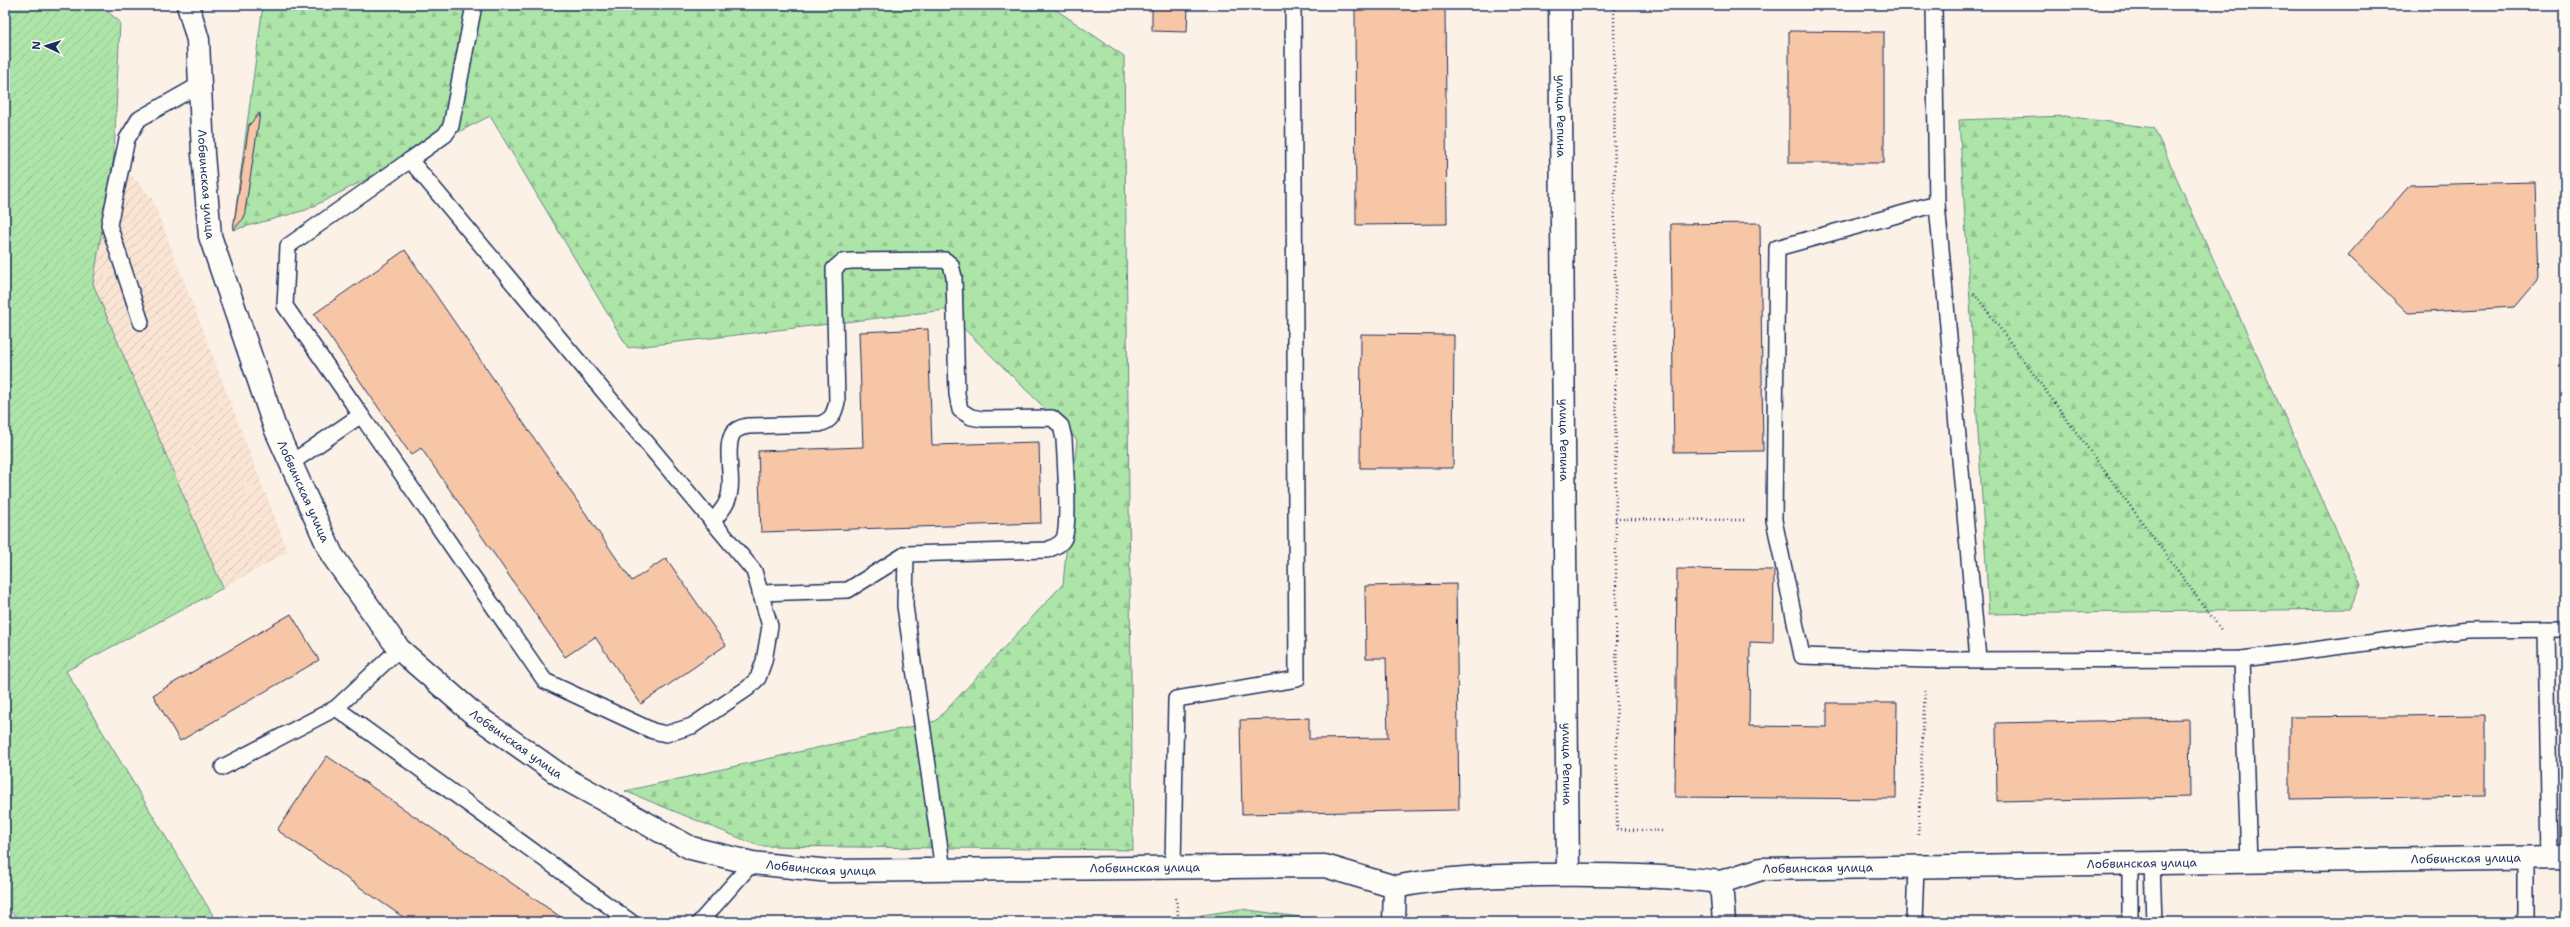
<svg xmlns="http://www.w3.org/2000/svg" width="2570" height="927" viewBox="0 0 2570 927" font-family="'Shantell Sans',sans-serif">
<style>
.industrial{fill:url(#industrial-furrows)}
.forest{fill:url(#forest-firs);stroke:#648a83}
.park{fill:url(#park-crowns);stroke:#648a83}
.garden{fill:url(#garden-furrows);stroke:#648a83}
.building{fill:#f7c6a6;stroke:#1b2f5e}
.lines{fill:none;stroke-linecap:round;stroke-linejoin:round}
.service-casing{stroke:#1b2f5e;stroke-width:18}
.minor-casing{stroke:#1b2f5e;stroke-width:25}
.secondary-casing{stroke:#1b2f5e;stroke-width:25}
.path{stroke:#1b2f5e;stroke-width:2.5;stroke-dasharray:1 3;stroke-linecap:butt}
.service{stroke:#fdfcf7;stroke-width:15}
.minor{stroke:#fdfcf7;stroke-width:22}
.secondary{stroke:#fdfcf7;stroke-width:22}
.labels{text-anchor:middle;stroke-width:3;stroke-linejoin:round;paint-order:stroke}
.street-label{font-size:12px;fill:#1b2f5e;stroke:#fdfcf7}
</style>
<defs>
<pattern id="industrial-furrows" width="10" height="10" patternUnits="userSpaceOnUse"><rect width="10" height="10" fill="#fae4d4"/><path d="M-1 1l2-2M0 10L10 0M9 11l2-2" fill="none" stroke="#d6c4b8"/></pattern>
<pattern id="forest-firs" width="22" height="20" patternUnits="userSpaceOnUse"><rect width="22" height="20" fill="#ade4a8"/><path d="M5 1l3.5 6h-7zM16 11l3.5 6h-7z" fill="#94c493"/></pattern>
<pattern id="park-crowns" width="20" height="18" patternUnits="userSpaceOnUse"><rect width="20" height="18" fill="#ade4a8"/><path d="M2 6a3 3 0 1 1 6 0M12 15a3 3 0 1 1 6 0" fill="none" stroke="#94c493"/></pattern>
<pattern id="garden-furrows" width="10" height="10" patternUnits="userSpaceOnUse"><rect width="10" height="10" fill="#ade4a8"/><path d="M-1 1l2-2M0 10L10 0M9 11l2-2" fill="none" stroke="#94c493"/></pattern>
</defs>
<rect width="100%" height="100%" fill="#fcf1e7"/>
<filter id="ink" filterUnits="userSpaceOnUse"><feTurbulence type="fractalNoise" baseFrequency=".025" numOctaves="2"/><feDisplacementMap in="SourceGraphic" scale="8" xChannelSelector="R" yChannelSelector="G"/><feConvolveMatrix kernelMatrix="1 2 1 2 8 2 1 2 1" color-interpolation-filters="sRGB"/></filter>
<g filter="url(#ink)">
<polygon class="industrial" points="114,156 152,198 288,552 223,588 93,284"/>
<g class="forest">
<polygon points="263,5 1049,5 1124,56 1133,850 759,846 625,791 936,721 1063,584 1077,440 945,310 628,348 490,116 306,210 233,230"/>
<polygon points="2065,116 2154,128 2361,585 2350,609 1989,614 1959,120"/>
</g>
<polygon class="park" points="1241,909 1337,922 1157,922"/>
<polygon class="garden" points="5,5 100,5 120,22 114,156 93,284 223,588 66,671 217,922 20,922 5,905"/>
<g class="building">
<polygon points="1355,5 1445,5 1447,224 1356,225"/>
<polygon points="1152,6 1188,7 1187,32 1152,31"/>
<polygon points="1789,31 1884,32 1884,163 1789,163"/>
<polygon points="260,113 244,218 233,230 249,125"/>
<polygon points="2535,182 2538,280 2515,307 2408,313 2348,255 2410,185"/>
<polygon points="1760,223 1763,451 1674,452 1671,224"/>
<polygon points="405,250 632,581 666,558 726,645 641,704 595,637 565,657 421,448 411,455 314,314"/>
<polygon points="928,329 932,445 1039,442 1041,523 761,532 758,451 863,447 859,332"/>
<polygon points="1361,334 1454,335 1453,468 1360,468"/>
<polygon points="1677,569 1774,570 1773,643 1750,642 1749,726 1827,727 1827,703 1897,703 1896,799 1675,797"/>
<polygon points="1456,584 1459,810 1242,814 1240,720 1309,718 1309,739 1388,738 1386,658 1366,658 1365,586"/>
<polygon points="291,614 319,660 180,741 153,695"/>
<polygon points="2485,715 2485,796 2290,799 2290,717"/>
<polygon points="2189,719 2190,797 1997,801 1996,723"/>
<polygon points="327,756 568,922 410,922 277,830"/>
</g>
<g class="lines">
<g class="service-casing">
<g id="service">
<polyline points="1934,5 1937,204 1978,659"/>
<polyline points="410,160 445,135 451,126 474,5"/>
<polyline points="1937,204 1777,248 1774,520 1802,656 1927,660 2242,659 2467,630 2565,629"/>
<polyline points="141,322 109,225 127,139 139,119 199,85"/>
<polyline points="291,463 361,415 285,306 288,246 410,160 754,571 770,626 764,661 758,678 748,688 692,726 666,734 653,731 545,681 361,415"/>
<path d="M712 522C718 515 725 508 728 499 735 480 724 451 732 435 735 429 742 427 748 426L820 424C832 420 834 414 837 402L834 269 842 262 851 261 945 260 951 265 954 277 957 394 960 410 971 417 982 419 1052 418 1061 426 1064 439C1065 458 1070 524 1064 538 1061 545 1054 547 1047 550L906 554 848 590 760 593"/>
<polyline points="906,554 905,606 943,870"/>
<polyline points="2546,629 2550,857"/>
<polyline points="2242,659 2249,862"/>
<polyline points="336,708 399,649"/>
<polyline points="223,767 336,708 631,922"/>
<polyline points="2525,857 2525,922"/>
<polyline points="2130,864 2130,922"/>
<polyline points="2152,864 2154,922"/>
<polyline points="1173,867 1176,699 1297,679 1293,5"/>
<polyline points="700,922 752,863"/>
<polyline points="1914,922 1916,867"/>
</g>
</g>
<g class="minor-casing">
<g id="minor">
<path id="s1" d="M188 5 198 40 203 154 210 236 275 428 332 555 399 649 475 715 564 778 691 848 752 863 830 871 1325 866 1395 887"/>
<path id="s2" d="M1721 882 1761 869 2565 857"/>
</g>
</g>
<g class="secondary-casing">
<g id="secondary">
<path id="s3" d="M1560 5 1568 874"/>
<path d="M1394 922 1395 887C1444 877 1491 876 1540 875 1602 874 1659 875 1721 882L1724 922"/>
</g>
</g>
<g class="path">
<polyline points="1614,5 1617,829 1662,831"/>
<polyline points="1974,293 2222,631"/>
<polyline points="1615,519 1746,520"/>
<polyline points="1918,835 1925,688"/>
<polyline points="1176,898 1179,922"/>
</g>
<use href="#service" class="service"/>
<use href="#minor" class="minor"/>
<use href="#secondary" class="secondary"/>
</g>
</g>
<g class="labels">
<g class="street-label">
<text dy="4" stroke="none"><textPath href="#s3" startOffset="111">улица Репина</textPath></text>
<text dy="4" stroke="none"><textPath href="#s1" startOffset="181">Лобвинская улица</textPath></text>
<text dy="4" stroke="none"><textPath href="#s3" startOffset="435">улица Репина</textPath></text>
<text dy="4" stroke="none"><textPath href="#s1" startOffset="505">Лобвинская улица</textPath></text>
<text dy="4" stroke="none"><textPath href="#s1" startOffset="841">Лобвинская улица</textPath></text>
<text dy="4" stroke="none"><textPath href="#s3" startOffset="759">улица Репина</textPath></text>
<text dy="4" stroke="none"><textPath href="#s2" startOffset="747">Лобвинская улица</textPath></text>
<text dy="4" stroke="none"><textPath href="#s2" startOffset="423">Лобвинская улица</textPath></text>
<text dy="4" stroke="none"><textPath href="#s1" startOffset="1177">Лобвинская улица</textPath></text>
<text dy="4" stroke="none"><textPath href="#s1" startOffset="1501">Лобвинская улица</textPath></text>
<text dy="4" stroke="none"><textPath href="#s2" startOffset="99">Лобвинская улица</textPath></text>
</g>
</g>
<rect width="2570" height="927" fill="none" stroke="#fdfcf7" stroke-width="20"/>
<rect x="10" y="10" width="2550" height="907" fill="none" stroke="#1b2f5e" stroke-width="1.5" filter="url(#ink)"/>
<g transform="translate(46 46) rotate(274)" stroke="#fdfcf7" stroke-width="3" paint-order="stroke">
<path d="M0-3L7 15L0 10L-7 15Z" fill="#1b2f5e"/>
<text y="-6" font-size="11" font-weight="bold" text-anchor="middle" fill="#1b2f5e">N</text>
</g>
</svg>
